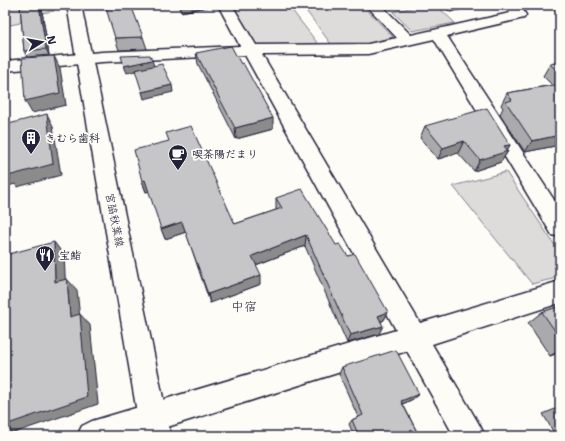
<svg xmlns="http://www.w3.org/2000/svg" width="565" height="441" viewBox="0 0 565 441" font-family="'Shantell Sans','Klee One',sans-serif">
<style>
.green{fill:#dddcdb;stroke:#807f8b}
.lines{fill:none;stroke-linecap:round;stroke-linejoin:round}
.minor-casing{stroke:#22223b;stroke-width:3}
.tertiary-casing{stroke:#22223b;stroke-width:3}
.path{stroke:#22223b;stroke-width:2;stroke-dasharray:3 2;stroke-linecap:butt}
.minor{fill:#fdfcf7;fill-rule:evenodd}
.tertiary{fill:#fdfcf7;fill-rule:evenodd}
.wall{fill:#aaaaac;stroke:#22223b}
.shaded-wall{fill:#8b8b8c;stroke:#22223b}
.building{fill:#c6c6c8;stroke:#22223b}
.labels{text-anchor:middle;stroke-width:3.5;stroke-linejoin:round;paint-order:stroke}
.poi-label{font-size:11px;font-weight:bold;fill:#22223b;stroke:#fdfcf7;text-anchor:start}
.street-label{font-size:11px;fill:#22223b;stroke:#fdfcf7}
.quarter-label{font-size:13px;fill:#22223b;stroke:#fdfcf7}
</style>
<rect width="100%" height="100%" fill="#fdfcf7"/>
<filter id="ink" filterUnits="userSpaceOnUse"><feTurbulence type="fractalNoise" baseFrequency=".025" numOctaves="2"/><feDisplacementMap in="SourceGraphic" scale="8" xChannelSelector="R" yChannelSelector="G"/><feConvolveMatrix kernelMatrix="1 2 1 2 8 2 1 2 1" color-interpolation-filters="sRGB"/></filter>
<g filter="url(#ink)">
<g class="green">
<polygon points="5,5 53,5 54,11 22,16 20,23 5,26"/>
<polygon points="229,5 288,5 322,49 251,50"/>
<polygon points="318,5 362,5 393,37 362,45 331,44 304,8"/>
<polygon points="422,5 436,5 455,23 412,31 393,12"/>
<polygon points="506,172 560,253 560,277 532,284 453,186"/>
</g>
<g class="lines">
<g class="minor-casing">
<polygon id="minor" points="218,5 232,5 256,45 368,44 397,38 366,5 381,5 411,35 510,13 506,5 520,5 526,15 524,18 447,36 560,209 560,237 552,235 434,39 368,54 262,55 420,323 560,281 560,303 432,344 480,426 485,436 454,436 407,351 139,436 77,436 82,426 92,421 396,330 245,55 102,62 5,71 5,61 102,52 240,46"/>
</g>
<g class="tertiary-casing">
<polygon id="tertiary" points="67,5 81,5 171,436 141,436"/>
</g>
<g class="path">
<polyline points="551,5 560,14"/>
<polyline points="538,9 550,5"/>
</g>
<use href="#minor" class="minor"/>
<use href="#tertiary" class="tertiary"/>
</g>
<g class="wall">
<polygon points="20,5 41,5 49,55 27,57 24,51"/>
<polygon points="178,5 207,5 207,7 181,12"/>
<polygon points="443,5 481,5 450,12"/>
<polygon points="143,37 147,49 119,50 115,38"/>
<polygon points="196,53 273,129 236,139 198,64"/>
<polygon points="560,62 560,145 525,152 500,114 503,108 501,105 507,93 552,85 543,76 550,64"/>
<polygon points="425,126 510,145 507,150 508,151 501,162 474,171 458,153 438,159 420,138"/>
<polygon points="142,181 235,224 276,210 276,198 336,245 348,256 388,312 384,320 381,322 379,334 347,343 305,246 256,265 261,284 210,303 186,232 165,239 149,191 146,192"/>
<polygon points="560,306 560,355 558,353 550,356 528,323 542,312"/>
<polygon points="342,367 413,399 403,404 419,436 354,436 349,424 352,420 358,417 339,374"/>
<polygon points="560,407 560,436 547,436 554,433 543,414"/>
</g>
<g class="shaded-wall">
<polygon points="39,5 41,5 49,55 46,49"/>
<polygon points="180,5 207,5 207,7 181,12"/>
<polygon points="453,5 481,5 450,12"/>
<polygon points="54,56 60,68 66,105 32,113 25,101"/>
<polygon points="152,60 154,66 127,73 124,66"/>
<polygon points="172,85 173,92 144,99 142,92"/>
<polygon points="47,114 53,126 61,175 17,187 15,184 5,187 5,173"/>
<polygon points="273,118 273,129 236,139 235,128"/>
<polygon points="560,135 560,145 525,152 532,141"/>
<polygon points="464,141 458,153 438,159 443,148"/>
<polygon points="510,145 506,152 508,151 501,162 474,171 480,160 504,146"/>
<polygon points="145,180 150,191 146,192 142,181"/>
<polygon points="182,222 186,232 165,239 161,229"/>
<polygon points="306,235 305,246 253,266 252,256"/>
<polygon points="54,242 64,255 66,293 55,282"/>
<polygon points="261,275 261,284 210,303 208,294"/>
<polygon points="67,279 77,290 81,328 70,317"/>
<polygon points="5,282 7,282 16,294 5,285"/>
<polygon points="388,312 384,320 374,324 378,316"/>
<polygon points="80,314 90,325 98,404 5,436 5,425"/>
<polygon points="383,326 379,334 347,343 350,335"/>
<polygon points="560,350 560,352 550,356"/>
<polygon points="419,394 413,399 396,407 401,401"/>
</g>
<g class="building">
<polygon points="20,5 39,5 46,49 24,51"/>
<polygon points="105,5 131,5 143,37 115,38"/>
<polygon points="231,46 241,64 243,63 273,118 235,128 196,53"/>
<polygon points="150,55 152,60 124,66 121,56"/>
<polygon points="54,56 60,93 25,101 22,58"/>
<polygon points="560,62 560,74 550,64"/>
<polygon points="162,64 172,85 142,92 135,70"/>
<polygon points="560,84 560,135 532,141 506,102 512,100 507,93"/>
<polygon points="487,108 510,145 504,146 508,151 480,160 464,141 443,148 425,126"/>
<polygon points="47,114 53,164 8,176 8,172 5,173 5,125"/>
<polygon points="191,126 235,224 282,208 276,198 302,189 336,245 340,244 348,256 355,254 388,312 378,316 383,326 350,335 306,235 252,256 261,275 208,294 182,222 161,229 145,180 142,181 134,150 169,141 166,133"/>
<polygon points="54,242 55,282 67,279 70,317 80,314 87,397 5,425 5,337 7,337 7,282 5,282 5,255"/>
<polygon points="560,306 560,338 542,312"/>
<polygon points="396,350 419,394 401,401 419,436 359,436 352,420 363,415 342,367"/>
<polygon points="560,432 560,436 552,436"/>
</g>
</g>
<defs>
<g id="building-pin" transform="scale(1)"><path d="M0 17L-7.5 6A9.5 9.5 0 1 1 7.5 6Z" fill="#22223b" stroke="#fdfcf7"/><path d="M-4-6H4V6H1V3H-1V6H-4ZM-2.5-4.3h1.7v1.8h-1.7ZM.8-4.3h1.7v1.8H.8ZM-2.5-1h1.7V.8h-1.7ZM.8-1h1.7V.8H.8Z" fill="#fff"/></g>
<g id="cafe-pin" transform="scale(1)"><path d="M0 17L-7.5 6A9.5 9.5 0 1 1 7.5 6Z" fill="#22223b" stroke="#fdfcf7"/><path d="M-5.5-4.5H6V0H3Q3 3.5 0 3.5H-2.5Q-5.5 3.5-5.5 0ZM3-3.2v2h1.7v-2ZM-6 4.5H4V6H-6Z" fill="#fff"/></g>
<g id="restaurant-pin" transform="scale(1)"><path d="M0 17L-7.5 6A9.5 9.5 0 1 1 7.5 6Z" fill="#22223b" stroke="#fdfcf7"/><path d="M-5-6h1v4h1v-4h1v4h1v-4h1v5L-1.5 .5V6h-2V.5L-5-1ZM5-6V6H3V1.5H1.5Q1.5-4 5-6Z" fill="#fff"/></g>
</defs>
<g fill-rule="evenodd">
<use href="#building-pin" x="31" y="138"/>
<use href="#cafe-pin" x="178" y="154"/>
<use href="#restaurant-pin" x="45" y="255"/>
</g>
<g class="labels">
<g class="poi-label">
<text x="45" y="142">きむら歯科</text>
<text x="192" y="158">喫茶陽だまり</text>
<text x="59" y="259">宝鮨</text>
</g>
<g class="street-label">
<text transform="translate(115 220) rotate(79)" y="4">宮脇秋葉線</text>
</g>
<g class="quarter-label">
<text x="244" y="311">中宿</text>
</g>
</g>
<rect width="565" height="441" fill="none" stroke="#fdfcf7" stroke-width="20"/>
<rect x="10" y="10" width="545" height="421" fill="none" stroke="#22223b" stroke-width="1.5" filter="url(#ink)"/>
<g transform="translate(42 42) rotate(79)" stroke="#fdfcf7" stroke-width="3" paint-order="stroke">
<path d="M0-3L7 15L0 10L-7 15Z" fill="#22223b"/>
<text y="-6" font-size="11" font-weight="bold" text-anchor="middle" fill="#22223b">N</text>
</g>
</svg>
